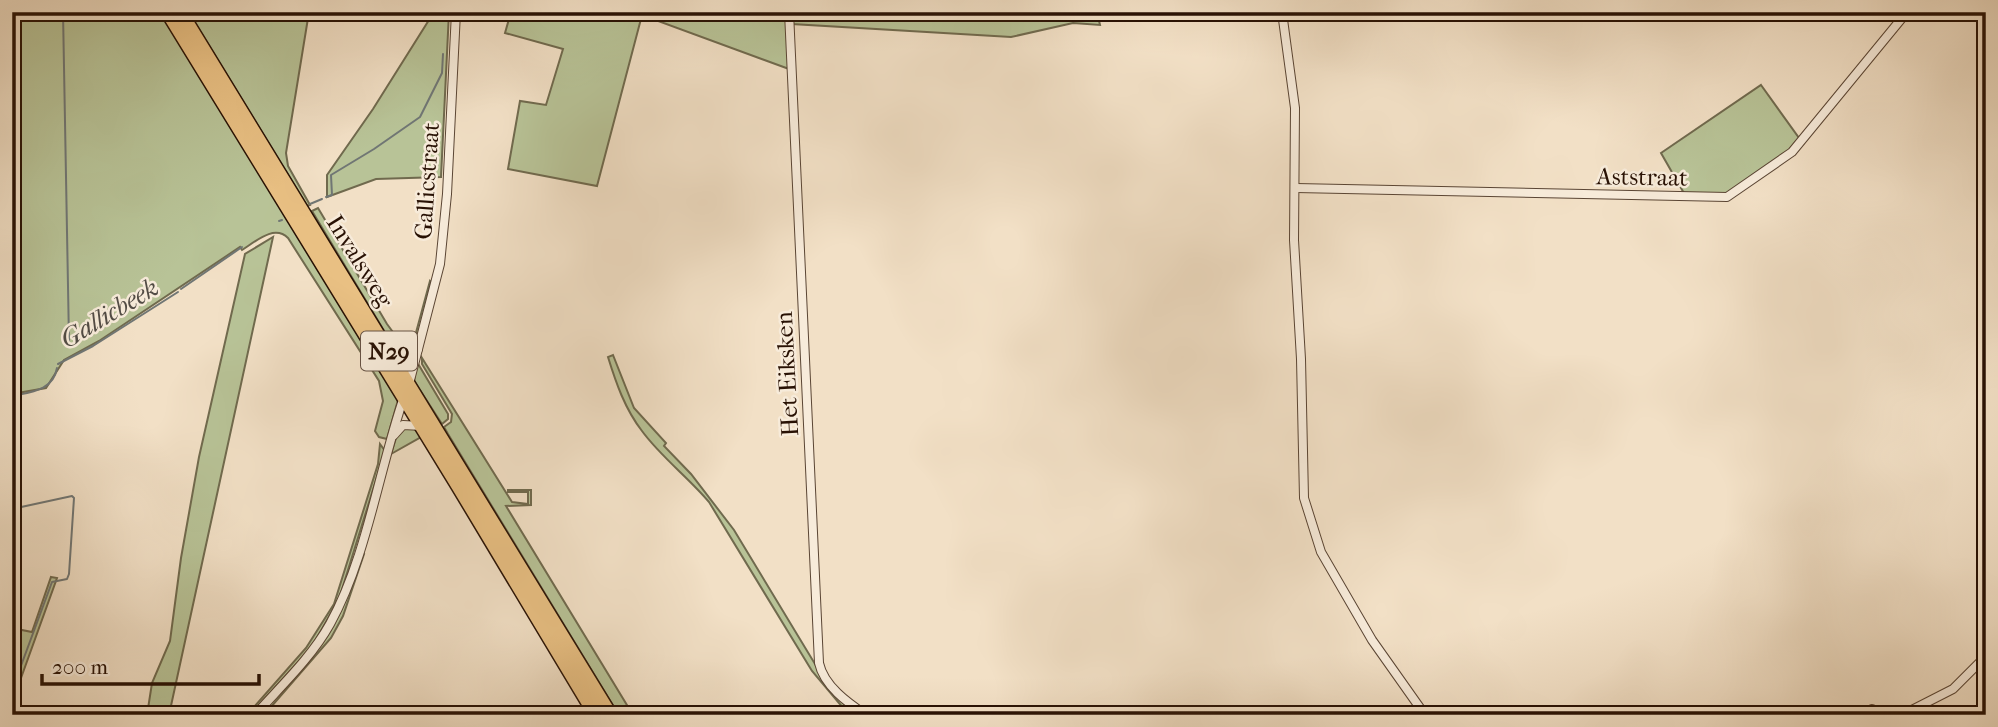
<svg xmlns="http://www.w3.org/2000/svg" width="1998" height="727" viewBox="0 0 1998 727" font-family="'IM FELL French Canon',serif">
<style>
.green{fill:#b8c397;stroke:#706a4e;stroke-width:2}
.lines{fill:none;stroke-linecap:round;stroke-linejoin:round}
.stream{stroke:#707674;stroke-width:2}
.minor-casing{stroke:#5a4534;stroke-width:10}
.trunk-casing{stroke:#281104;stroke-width:17}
.motorway-casing{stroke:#281104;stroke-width:18}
.minor{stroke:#f7ebda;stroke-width:8}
.trunk{stroke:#e9c083;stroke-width:14}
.motorway{stroke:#e9c083;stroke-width:16}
.labels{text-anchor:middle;stroke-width:5;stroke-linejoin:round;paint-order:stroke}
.shield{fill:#f7ebda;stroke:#665244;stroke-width:2}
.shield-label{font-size:23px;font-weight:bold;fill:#281104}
.street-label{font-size:24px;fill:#281104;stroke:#f7ebda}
.water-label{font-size:26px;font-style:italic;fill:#524c45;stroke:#f7ebda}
</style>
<rect width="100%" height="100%" fill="#f2e0c6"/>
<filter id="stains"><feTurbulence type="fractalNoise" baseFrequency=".00286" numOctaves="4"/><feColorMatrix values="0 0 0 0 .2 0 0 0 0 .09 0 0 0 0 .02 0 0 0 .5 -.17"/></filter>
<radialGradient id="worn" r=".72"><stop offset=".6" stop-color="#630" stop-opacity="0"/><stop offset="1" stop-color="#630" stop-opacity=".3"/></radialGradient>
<g class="green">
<path d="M12 12H157L160 17 163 16 398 400 387 439 379 437 375 431 383 401 379 381 288 238C274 224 255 242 242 250L240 247 99 341 64 360 46 388 12 394Z"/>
<polygon points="192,12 309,12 286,153 288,166 310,205 307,206 192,18 195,16"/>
<polygon points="434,12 449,12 441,177 376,179 327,197 327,175 373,109"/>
<polygon points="511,12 787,12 789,69 642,15 597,186 508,169 520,101 546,105 563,49 505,33"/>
<polygon points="791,12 1097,12 1100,25 1073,23 1011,37 792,24"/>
<polygon points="1761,85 1799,138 1789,150 1727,193 1685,195 1661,153"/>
<polygon points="318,208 387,324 401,343 409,343 414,340 430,281 433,284 414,348 399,352 395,349 312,211"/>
<polygon points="273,237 169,715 147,715 152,683 170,641 181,558 199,457 245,254"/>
<path d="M613 355 634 408 666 443 664 446 691 474 734 530 818 669 862 715H849L812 671 709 502C688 477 661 457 642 431 625 409 616 383 608 357Z"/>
<polygon points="422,358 512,502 528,504 528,492 508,492 508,490 531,490 531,505 506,506 633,715 619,715 617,712 448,434 444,427 451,422 452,414 422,364"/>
<polygon points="417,362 448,414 448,419 442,424 414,381"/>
<polygon points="416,428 421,437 391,454 397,435 403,429"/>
<polygon points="380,444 385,451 339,599 311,648 250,715 247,715 306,648 334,604 378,464"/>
<polygon points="362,553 364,554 343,616 331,638 264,715 259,715 321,644"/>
<polygon points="51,577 57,578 12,703 12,628 32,632"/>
</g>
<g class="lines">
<g class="stream">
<polyline points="63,12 69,341"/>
<polyline points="326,197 332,195 331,175 374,149 420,117 442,73 443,54"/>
<polyline points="310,204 322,199"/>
<polyline points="279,221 282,220"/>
<polyline points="181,289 242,247"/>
<polyline points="58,364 93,346 178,292"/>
<path d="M12 396C31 392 53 391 57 368"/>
<polyline points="12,509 72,496 74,498 69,574 67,579 52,582 12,690"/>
</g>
<g class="minor-casing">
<g id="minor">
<path d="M789 12 819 663C824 686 848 703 866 715"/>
<polyline points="1282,12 1295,108 1294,240 1301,359 1304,498 1321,552 1372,640 1425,715"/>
<polyline points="1296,188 1727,197 1792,152 1907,12"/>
<polyline points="390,353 400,355 418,349"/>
<polyline points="409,384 440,264 447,194 456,12"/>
<polyline points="394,435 403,425 422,426"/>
<path d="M255 715C281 686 311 658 330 624 367 557 379 469 404 397"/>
<polyline points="1863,715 1872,709 1884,715"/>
<polyline points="1902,715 1953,689 1986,656"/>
</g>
</g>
<g class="trunk-casing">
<g id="trunk">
<polyline points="168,12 458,485 596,715"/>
<polyline points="180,12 610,715"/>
</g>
</g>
<g class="motorway-casing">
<polyline id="motorway" points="593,712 594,715"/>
</g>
<use href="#minor" class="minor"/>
<use href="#trunk" class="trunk"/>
<use href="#motorway" class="motorway"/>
</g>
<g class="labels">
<rect class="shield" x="361" y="331.5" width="56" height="39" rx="5"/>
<g class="shield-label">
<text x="389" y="359">N29</text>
</g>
<g class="street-label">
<text transform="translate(1642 177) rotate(1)" y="8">Aststraat</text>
<text transform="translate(427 181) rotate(-86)" y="8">Gallicstraat</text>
<text transform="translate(360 261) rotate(58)" y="8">Invalsweg</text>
<text transform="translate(787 374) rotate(-93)" y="8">Het Eiksken</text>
</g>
<g class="water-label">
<text transform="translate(109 313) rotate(-31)" y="9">Gallicbeek</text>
</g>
</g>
<rect width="1998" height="727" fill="none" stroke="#f2e0c6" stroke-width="42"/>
<rect x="14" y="14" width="1970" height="699" fill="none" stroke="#281104" stroke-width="3.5"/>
<rect x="21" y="21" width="1956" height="685" fill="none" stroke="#281104" stroke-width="2"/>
<path d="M42 674v10h217v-10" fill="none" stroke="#281104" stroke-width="3.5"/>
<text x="52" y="674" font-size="21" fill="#281104" stroke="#f7ebda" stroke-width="5" paint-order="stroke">200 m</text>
<rect width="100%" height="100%" filter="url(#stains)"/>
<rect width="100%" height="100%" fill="url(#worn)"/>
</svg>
